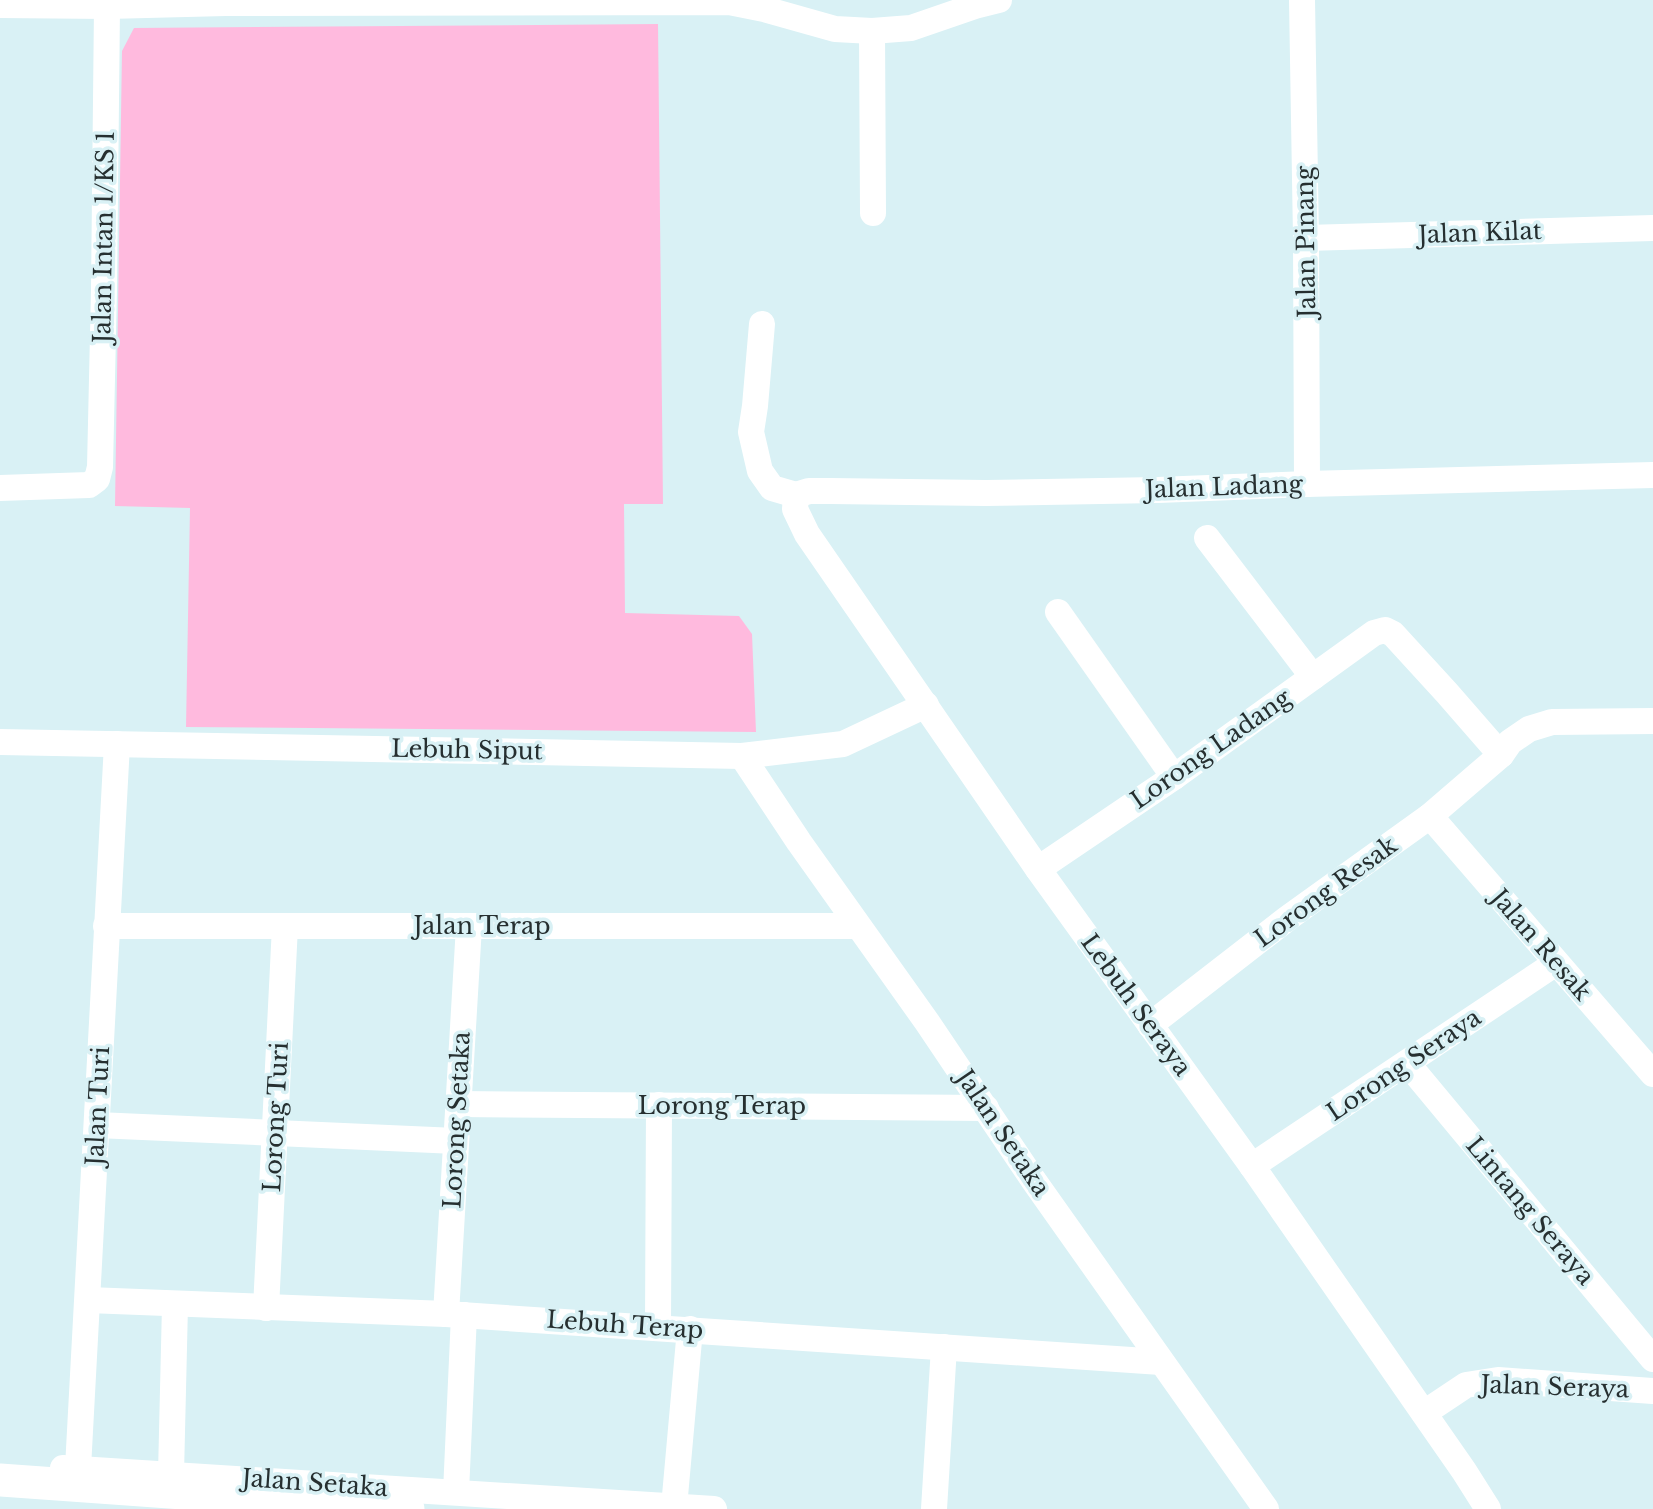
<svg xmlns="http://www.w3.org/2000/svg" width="1653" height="1509" viewBox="0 0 1653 1509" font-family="'Libre Baskerville',serif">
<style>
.green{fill:#ffbade}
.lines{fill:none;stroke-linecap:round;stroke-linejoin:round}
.minor{stroke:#fff;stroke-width:26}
.major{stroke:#fff;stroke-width:33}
.labels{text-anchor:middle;stroke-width:7;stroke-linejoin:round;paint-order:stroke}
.street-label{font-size:24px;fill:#262f30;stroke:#d9f1f5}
</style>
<rect width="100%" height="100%" fill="#d9f1f5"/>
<polygon class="green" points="658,24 663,504 624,504 625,613 739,616 752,634 756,732 186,727 190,508 115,506 122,51 134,28"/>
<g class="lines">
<g class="minor">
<polyline points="1302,0 1306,238 1307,484"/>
<polyline points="0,5 107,6 226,3 729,2 764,9 835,29 872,31 911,28 975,6 999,0"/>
<polyline points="872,31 873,213"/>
<polyline points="1306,238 1653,228"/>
<polyline points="762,324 755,406 751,432 760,471 772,488 796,495"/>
<polyline points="0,488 89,485 97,479 100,467 104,290 107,6"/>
<polyline points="796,495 795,509 807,534 1038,869 1252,1166 1464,1471 1488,1509"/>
<polyline points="796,495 809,491 830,491 986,493 1158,490 1307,484 1653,475"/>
<polyline points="1207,538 1313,677"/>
<polyline points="1058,612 1174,777"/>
<polyline points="0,742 742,756 843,744 926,705"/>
<polyline points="742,756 799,842 927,1022 1034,1181 1266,1509"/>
<polyline points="1430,816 1653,1074"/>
<polyline points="1038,869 1174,777 1374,633 1385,630 1393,634 1447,693 1501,755"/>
<polyline points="106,926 858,926"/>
<polyline points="1150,1025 1288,918 1430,816 1501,755 1510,742 1529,729 1552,722 1653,721"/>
<polyline points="1407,1063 1653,1359"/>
<polyline points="458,1104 986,1108"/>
<polyline points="97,1125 456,1141"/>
<polyline points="1252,1166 1556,963"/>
<polyline points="88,1300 446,1314 1161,1362"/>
<polyline points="266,1308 285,926"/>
<polyline points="446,1314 469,926"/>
<polyline points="658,1327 659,1105"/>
<polyline points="1424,1413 1466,1385 1498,1380 1653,1391"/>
<polyline points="63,1468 714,1509"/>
<polyline points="78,1468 117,744"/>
<polyline points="171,1474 175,1305"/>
<polyline points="456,1492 464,1315"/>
<polyline points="674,1507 690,1329"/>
<polyline points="934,1509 944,1347"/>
</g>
<polyline class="major" points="0,1480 408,1509"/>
</g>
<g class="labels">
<g class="street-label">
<text transform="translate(1480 233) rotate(-2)" y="8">Jalan Kilat</text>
<text transform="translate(104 237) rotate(-89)" y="8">Jalan Intan 1/KS 1</text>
<text transform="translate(1306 242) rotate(-91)" y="8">Jalan Pinang</text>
<text transform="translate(1224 487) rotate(-2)" y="8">Jalan Ladang</text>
<text transform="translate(1211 749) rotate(-35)" y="8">Lorong Ladang</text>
<text transform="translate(467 750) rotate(1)" y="8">Lebuh Siput</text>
<text transform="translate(1326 892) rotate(-36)" y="8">Lorong Resak</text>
<text x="482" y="934">Jalan Terap</text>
<text transform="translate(1541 945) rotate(49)" y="8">Jalan Resak</text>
<text transform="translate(1136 1005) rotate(54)" y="8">Lebuh Seraya</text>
<text transform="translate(1404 1065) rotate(-34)" y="8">Lorong Seraya</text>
<text transform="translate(98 1106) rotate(-87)" y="8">Jalan Turi</text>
<text x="722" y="1114">Lorong Terap</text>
<text transform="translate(276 1117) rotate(-87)" y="8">Lorong Turi</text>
<text transform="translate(457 1120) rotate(-87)" y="8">Lorong Setaka</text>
<text transform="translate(1003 1133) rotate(56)" y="8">Jalan Setaka</text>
<text transform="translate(1530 1211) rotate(50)" y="8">Lintang Seraya</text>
<text transform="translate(625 1325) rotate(4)" y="8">Lebuh Terap</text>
<text transform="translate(1555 1387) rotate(2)" y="8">Jalan Seraya</text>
<text transform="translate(315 1483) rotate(4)" y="8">Jalan Setaka</text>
</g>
</g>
</svg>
